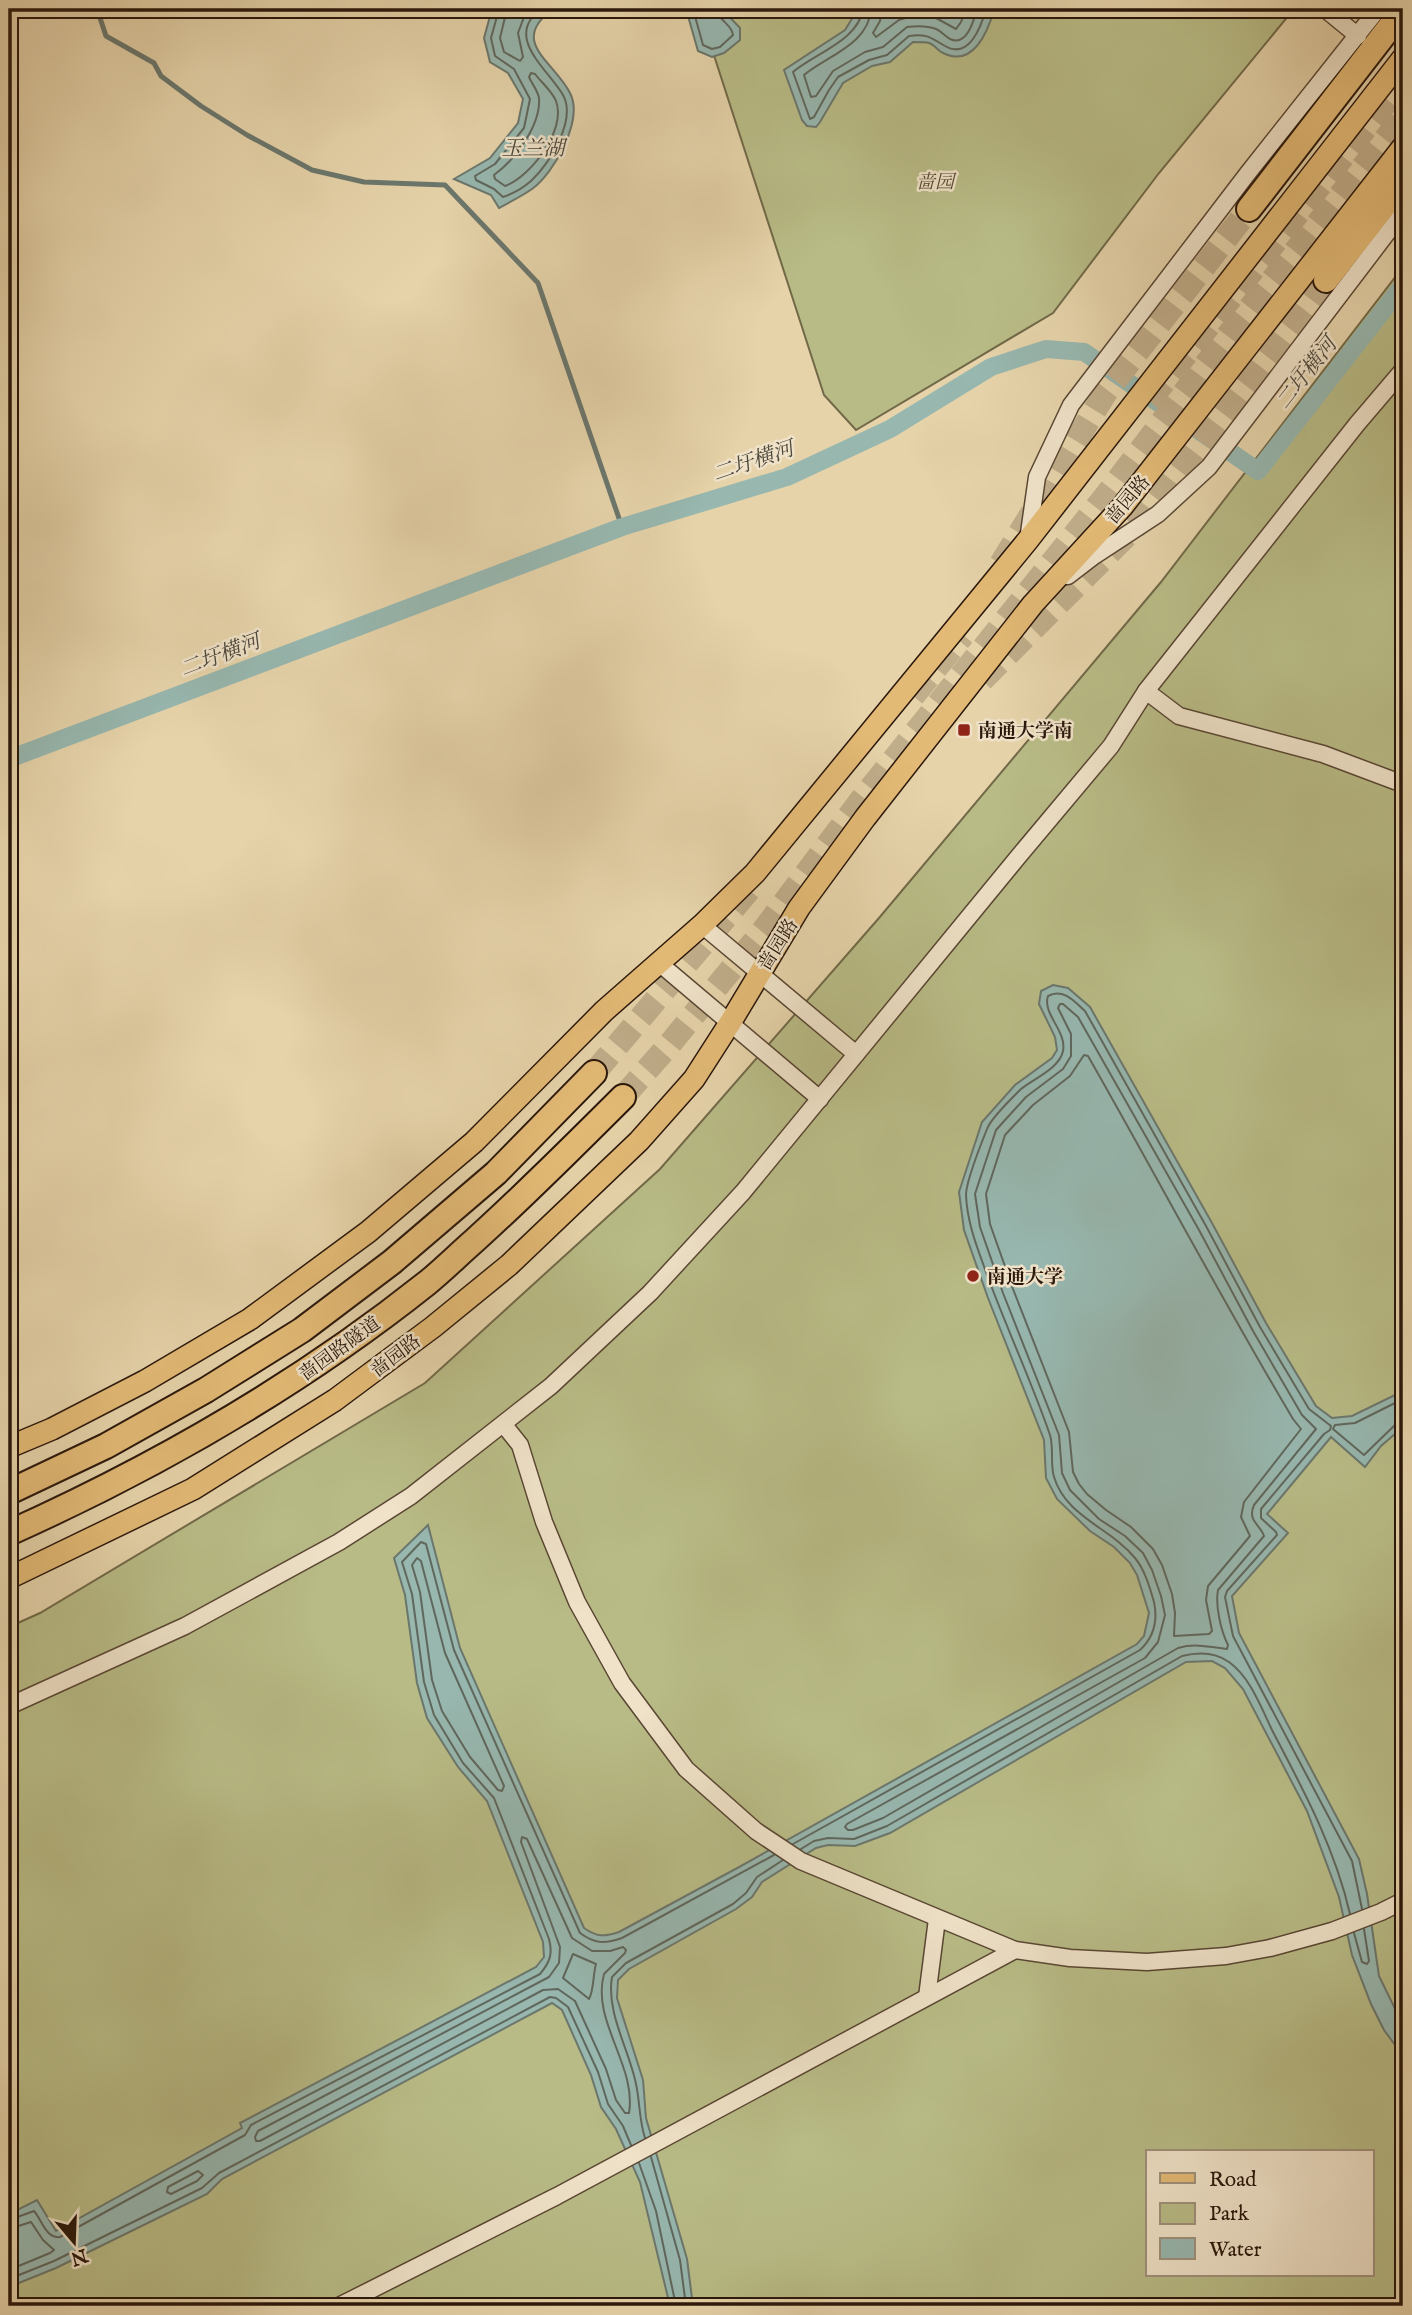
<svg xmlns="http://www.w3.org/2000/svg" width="1412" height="2315" viewBox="0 0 1412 2315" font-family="'IM FELL English','Noto Serif SC',serif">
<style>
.green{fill:#b8bb86;stroke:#716948;stroke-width:2;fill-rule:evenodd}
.water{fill:#97b7af;stroke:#6b776d;stroke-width:2}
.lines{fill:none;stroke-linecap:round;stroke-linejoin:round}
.shore{stroke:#60675d;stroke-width:2}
.stream{stroke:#6b776d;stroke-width:5}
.canal{stroke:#97b7af;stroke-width:18}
.highway-tunnel{stroke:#c0ad8a;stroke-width:24;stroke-dasharray:24 12;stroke-linecap:butt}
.minor-casing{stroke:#594633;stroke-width:19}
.major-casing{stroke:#2a170b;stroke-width:24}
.highway-casing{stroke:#2a170b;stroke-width:28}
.minor{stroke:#efe2c8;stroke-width:16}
.major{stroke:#e3ba75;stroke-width:21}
.highway{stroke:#e3ba75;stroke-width:24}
.poi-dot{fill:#8f2418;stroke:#efe2c8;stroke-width:2.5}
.labels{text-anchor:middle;stroke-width:5;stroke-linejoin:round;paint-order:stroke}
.park-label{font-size:19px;font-style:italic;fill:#554830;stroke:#efe2c8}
.street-label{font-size:19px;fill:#2a170b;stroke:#efe2c8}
.poi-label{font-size:19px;font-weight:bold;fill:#2a170b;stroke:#efe2c8;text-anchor:start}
.water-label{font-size:21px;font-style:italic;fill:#4b473c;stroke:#efe2c8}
</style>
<rect width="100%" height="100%" fill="#e6d3aa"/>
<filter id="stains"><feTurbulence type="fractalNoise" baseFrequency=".00286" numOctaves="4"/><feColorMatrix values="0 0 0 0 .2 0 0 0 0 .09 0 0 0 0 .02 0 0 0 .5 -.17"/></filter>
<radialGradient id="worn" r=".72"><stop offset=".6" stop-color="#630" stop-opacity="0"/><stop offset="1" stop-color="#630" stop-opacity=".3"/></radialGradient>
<g class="green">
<polygon points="699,9 1294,9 1159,173 1053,313 856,430 824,395"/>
<path d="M1403 267V2306H9V1627L40 1613 425 1383 660 1169 879 918 1161 582ZM1148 2152H1372V2275H1148Z"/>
</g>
<g class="water">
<path d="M492 9H553C508 42 554 61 570 93 584 120 554 173 532 189 522 196 510 202 499 208L491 195 454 179 490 158 518 123 523 99 508 73 490 62 484 38Z"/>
<polygon points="686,9 722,9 740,28 740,40 724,53 712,57 698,51"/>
<path d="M858 9H994C988 32 973 68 943 53 938 51 935 45 929 43 925 42 917 42 913 42L890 62 872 66 843 83 820 122 816 127 807 126 802 120 784 70 845 30Z"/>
<path d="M1053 985 1068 988 1090 1007 1212 1223 1266 1323 1316 1406 1332 1418 1352 1416 1403 1391V1427L1381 1446 1365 1467 1331 1437 1267 1514 1288 1533 1232 1596 1239 1633 1359 1859 1367 1894 1379 1976 1403 2025V2056L1384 2030 1371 2004 1352 1955 1339 1897 1307 1811 1243 1689 1225 1668 1212 1661 1186 1662 890 1833 855 1846 828 1845 816 1848 762 1882 752 1897 736 1909 629 1969 618 1980 617 1998 643 2080 646 2118 687 2259 693 2306H670L640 2182 616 2129 601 2107 591 2075 562 2010 552 2003 222 2179 207 2194 56 2268 9 2287V2214L37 2200 56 2231 242 2128 240 2123 536 1967 544 1957 543 1942 487 1801 458 1767 427 1718 417 1683 405 1595 394 1558 428 1525 460 1648 584 1928C597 1937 604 1937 619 1932L741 1866 1137 1644 1144 1636 1149 1613 1137 1575 1130 1563 1114 1547 1090 1531 1057 1499 1046 1478 1044 1440 988 1298 964 1230 959 1192 982 1122 1015 1085 1052 1058 1057 1050 1055 1037 1039 1004 1041 991Z"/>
</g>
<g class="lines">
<g class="shore">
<path d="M499 9 491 38 495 56 514 69 530 99 524 128 495 164 475 176 476 180 494 189 503 197C512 194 523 188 531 181 549 164 577 120 563 95 548 69 503 37 541 9"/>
<polyline points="507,9 500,38 504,52 520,61 523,57 518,33 527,9"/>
<path d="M693 9 703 45 712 49 720 47 733 35C732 24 718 21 717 9"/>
<path d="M863 9C858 41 815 53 793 72L810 119 814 117 829 90 838 77 869 60 887 55 909 36C927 33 931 38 945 46 969 60 981 27 986 9"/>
<path d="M871 9C869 44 827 56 804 75L811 97 816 96 833 71 865 52 883 47 907 27C916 26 928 26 936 29 941 31 945 36 950 39 967 47 974 20 977 9"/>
<polyline points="882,9 880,21 873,33 876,37 899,20 912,16 936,18 956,29 961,22 966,9"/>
<path d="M531 73 535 74C541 82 552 91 556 101 567 130 530 177 505 186L495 179 494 175C515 160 541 125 539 98 538 91 532 84 529 77Z"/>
<path d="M1063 1004 1078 1017 1199 1230 1253 1331 1302 1415 1316 1429 1254 1505C1247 1521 1260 1524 1264 1536L1218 1590C1215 1606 1221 1631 1228 1645L1227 1649C1211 1647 1195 1643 1178 1648L883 1818 853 1830H848L845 1827 847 1824 1145 1658 1158 1642 1165 1615 1161 1596 1152 1570 1143 1553 1125 1536 1099 1519 1070 1490 1062 1473 1059 1435 1003 1293 980 1227 975 1194 996 1130 1026 1097 1063 1069 1071 1056V1034L1058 1008 1060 1004Z"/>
<path d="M1084 1055 1088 1056C1157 1177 1222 1300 1293 1419L1301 1429 1244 1502 1241 1517 1250 1536 1208 1586 1206 1600 1212 1631 1209 1634 1174 1636 1175 1613 1172 1594 1162 1565 1153 1549 1131 1527 1106 1510 1087 1494 1079 1484 1073 1472 1069 1432 1013 1289 990 1224 986 1194 1005 1135 1033 1105 1070 1076Z"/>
<polyline points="1403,1399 1355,1423 1335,1425 1333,1429 1364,1455 1396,1424 1403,1422"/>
<polygon points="417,1558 421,1561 445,1653 504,1786 502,1791 498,1790 470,1757 442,1711 432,1680 420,1592 412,1565"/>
<path d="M522 1837 527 1839 572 1938 592 1951H610L623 1947 626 1950 625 1953 604 1974C591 2021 637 2066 629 2113H625L616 2100 606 2069 575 2001 558 1989 543 1990 260 2141H256L255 2137 258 2131 549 1977 559 1963 560 1947 521 1842Z"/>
<path d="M793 1844 1140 1650C1154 1637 1158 1621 1154 1602 1150 1588 1145 1570 1135 1558 1111 1528 1066 1517 1054 1477 1050 1464 1054 1448 1050 1435 1031 1380 1006 1327 986 1272 977 1247 967 1222 966 1195 966 1181 981 1144 987 1129 991 1118 1012 1098 1021 1089 1033 1079 1060 1068 1063 1051 1067 1031 1042 1014 1048 996 1063 988 1074 1001 1085 1011L1206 1226 1260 1327 1309 1409 1331 1426 1330 1430 1324 1434 1261 1509V1518L1276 1532 1277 1535 1227 1591 1225 1597 1233 1636 1352 1861 1362 1909"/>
<path d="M801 1849 814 1841 828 1838 854 1839 887 1826 1182 1656C1198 1652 1215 1652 1229 1662 1250 1677 1261 1707 1272 1730 1303 1789 1335 1848 1350 1914"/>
<polyline points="1354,1933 1362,1962 1367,1964 1369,1961 1364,1929"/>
<path d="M573 1954 596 1964C593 1974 594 1990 589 1999L563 1978Z"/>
<path d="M645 2138C639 2120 640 2102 636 2084 629 2049 606 2013 612 1977L626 1963 733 1904 746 1893 757 1877 783 1860"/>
<polyline points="651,2157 680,2260 686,2306"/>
<polyline points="639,2163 656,2211 676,2306"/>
<polygon points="198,2171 203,2175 197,2181 171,2194 167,2192 168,2187"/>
<path d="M9 2220 34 2211C42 2220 46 2239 60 2237L245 2135 251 2125 540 1974C550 1962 553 1954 549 1939L494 1798 463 1763 434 1715 424 1682 412 1594 402 1562 421 1542 426 1544 454 1650 580 1933C595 1944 605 1944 622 1938L774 1855"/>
<polyline points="9,2229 31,2222 43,2240 54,2250 50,2253 9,2270"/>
<polyline points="9,2279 54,2261 202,2188 219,2173 550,1997 556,1998 568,2007 598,2072 608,2104 623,2126 631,2145"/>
</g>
<polyline class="stream" points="97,9 106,36 154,63 161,76 201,106 247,135 312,170 364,182 445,185 538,283 622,527"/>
<polyline class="canal" points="9,759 622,527 787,477 890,429 991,367 1046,349 1084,352 1258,471 1403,285"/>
<g class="highway-tunnel">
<polyline points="1149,401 1403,81"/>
<polyline points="1001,564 1106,392 1249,209"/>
<polyline points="982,680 1140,522 1326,280"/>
<polyline points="913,696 963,635"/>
<polyline points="594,1073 754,884"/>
<polyline points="623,1097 669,1045 766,927 862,799 1108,493 1229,334 1403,117"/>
</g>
<g class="minor-casing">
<g id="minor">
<polyline points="1325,9 1358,36"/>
<polyline points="1028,540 1037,477 1071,405 1248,173 1378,9"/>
<polyline points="1068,576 1094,556 1158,514 1209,467 1403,212"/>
<polyline points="1146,691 1179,716 1323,754 1403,784"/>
<polyline points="702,925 856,1054"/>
<polyline points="659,963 820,1099"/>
<polyline points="504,1425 520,1445 544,1522 577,1602 622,1683 686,1769 756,1831 801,1861 1015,1950 1070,1958 1147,1962 1226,1956 1270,1948 1332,1931 1381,1912 1403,1901"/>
<polyline points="9,1706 185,1626 339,1542 411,1496 551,1386 650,1293 743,1192 1018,857 1111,746 1146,691 1357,424 1403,370"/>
<polyline points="927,1997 937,1919"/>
<polyline points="339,2306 557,2196 1015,1950"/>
</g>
</g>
<g class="major-casing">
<g id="major">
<polyline points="9,1447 52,1429 145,1381 250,1319 368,1232 474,1142 604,1011 702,925 755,873 1028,540 1403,58"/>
<polyline points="9,1578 193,1489 335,1400 433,1327 509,1265 639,1141 694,1079 730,1023 799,908 865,818 1033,604 1122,507 1403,147"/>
</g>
</g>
<g class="highway-casing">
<g id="highway">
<polyline points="1249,209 1403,10"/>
<polyline points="1326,280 1403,181"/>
<polyline points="9,1492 106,1446 206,1390 302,1330 392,1262 496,1173 594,1073"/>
<path d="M9 1533C158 1466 299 1385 427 1283 443 1270 458 1255 474 1241 525 1195 574 1146 623 1097"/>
</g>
</g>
<use href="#minor" class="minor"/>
<use href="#major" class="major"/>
<use href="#highway" class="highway"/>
</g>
<g class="poi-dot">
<rect x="957" y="723" width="14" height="14" rx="3.5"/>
<circle cx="973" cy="1276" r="7"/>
</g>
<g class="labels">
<g class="park-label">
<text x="935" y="188">啬园</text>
</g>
<g class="street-label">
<text transform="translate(1127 499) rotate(-50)" y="7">啬园路</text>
<text transform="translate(777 944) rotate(-58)" y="7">啬园路</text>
<text transform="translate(339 1348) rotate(-36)" y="7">啬园路隧道</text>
<text transform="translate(395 1355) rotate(-37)" y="7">啬园路</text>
</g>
<g class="poi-label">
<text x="978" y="737">南通大学南</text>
<text x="987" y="1283">南通大学</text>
</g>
<g class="water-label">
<text x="533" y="155">玉兰湖</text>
<text transform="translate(1306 373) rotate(-52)" y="7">二圩横河</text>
<text transform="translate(753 461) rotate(-19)" y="7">二圩横河</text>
<text transform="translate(220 655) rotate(-21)" y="7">二圩横河</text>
</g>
</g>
<rect width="1412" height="2315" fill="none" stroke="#e6d3aa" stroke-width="35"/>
<rect x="10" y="10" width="1391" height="2294" fill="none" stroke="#2a170b" stroke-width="3.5"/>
<rect x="18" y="18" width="1377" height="2280" fill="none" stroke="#2a170b" stroke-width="2"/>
<rect x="1146" y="2150" width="228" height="126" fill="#efe2c8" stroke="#a0917c" stroke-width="2"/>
<rect x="1160" y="2173" width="35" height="10" fill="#e3ba75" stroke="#a0917c" stroke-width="2"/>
<text x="1209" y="2186" font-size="21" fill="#2a170b">Road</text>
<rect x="1160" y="2203" width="35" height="21" fill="#b8bb86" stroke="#a0917c" stroke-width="2"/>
<text x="1209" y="2220" font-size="21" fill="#2a170b">Park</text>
<rect x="1160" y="2238" width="35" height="21" fill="#97b7af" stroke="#a0917c" stroke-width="2"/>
<text x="1209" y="2256" font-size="21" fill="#2a170b">Water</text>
<g transform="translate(74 2242) rotate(161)" stroke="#efe2c8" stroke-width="5" paint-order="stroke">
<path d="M0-5L12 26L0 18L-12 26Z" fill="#2a170b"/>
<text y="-10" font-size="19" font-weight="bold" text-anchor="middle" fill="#2a170b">N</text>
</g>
<rect width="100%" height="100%" filter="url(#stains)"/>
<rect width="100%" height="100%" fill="url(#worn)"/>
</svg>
